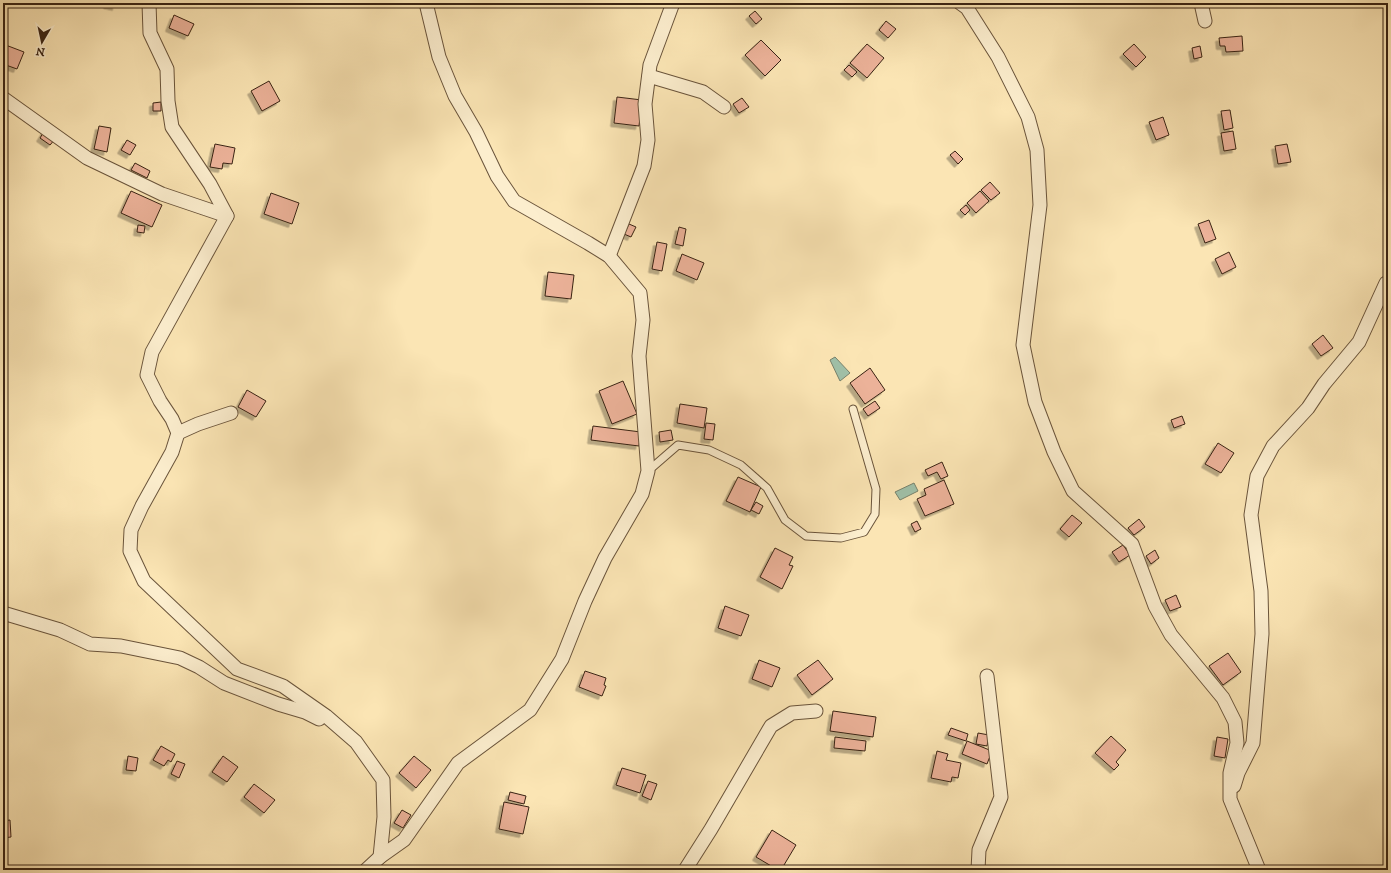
<svg xmlns="http://www.w3.org/2000/svg" width="1391" height="873" viewBox="0 0 1391 873" font-family="'IM FELL DW Pica',serif">
<style>
.water{fill:#a0c0a8;stroke:#77816c}
.building{fill:#ecb299;stroke:#392313;filter:url(#shadow)}
.lines{fill:none;stroke-linecap:round;stroke-linejoin:round}
.lane-casing{stroke:#6a543b;stroke-width:9}
.street-casing{stroke:#6a543b;stroke-width:15}
.lane{stroke:#fceece;stroke-width:7}
.street{stroke:#fceece;stroke-width:13}
</style>
<defs>
<filter id="shadow"><feDropShadow dx="-3.5" dy="3.5" stdDeviation="0" flood-color="#0004"/></filter>
</defs>
<rect width="100%" height="100%" fill="#fbe5b4"/>
<filter id="stains"><feTurbulence type="fractalNoise" baseFrequency=".005" numOctaves="4"/><feColorMatrix values="0 0 0 0 .2 0 0 0 0 .09 0 0 0 0 .02 0 0 0 .5 -.17"/></filter>
<radialGradient id="worn" r=".72"><stop offset=".6" stop-color="#630" stop-opacity="0"/><stop offset="1" stop-color="#630" stop-opacity=".3"/></radialGradient>
<g class="water">
<polygon points="835,357 850,373 840,381 830,360"/>
<polygon points="914,483 918,491 900,500 895,492"/>
</g>
<g class="building">
<polygon points="107,3 116,3 116,7 107,5"/>
<polygon points="755,11 762,19 756,24 749,16"/>
<polygon points="174,15 194,24 188,36 169,28"/>
<polygon points="886,21 896,29 888,38 879,30"/>
<polygon points="1242,36 1243,51 1226,52 1225,46 1220,46 1219,38"/>
<polygon points="761,40 781,60 765,76 745,55"/>
<polygon points="3,44 24,52 17,69 3,64"/>
<polygon points="867,44 884,58 867,78 850,63"/>
<polygon points="1134,44 1146,57 1136,67 1123,54"/>
<polygon points="1200,46 1202,57 1194,59 1192,48"/>
<polygon points="849,65 857,72 852,77 844,70"/>
<polygon points="269,81 280,101 262,111 251,91"/>
<polygon points="617,97 642,100 639,126 614,123"/>
<polygon points="742,98 749,107 739,113 733,104"/>
<polygon points="161,102 161,111 153,111 153,103"/>
<polygon points="1230,110 1233,128 1224,130 1221,111"/>
<polygon points="1163,117 1169,135 1156,140 1149,122"/>
<polygon points="99,126 111,128 107,152 94,149"/>
<polygon points="45,130 56,138 50,145 40,138"/>
<polygon points="1233,131 1236,149 1224,151 1221,133"/>
<polygon points="127,140 136,145 130,155 121,150"/>
<polygon points="215,144 235,148 232,164 223,163 222,169 210,167"/>
<polygon points="1287,144 1291,162 1278,164 1275,146"/>
<polygon points="955,151 963,159 958,164 950,155"/>
<polygon points="135,163 150,171 147,178 131,170"/>
<polygon points="990,182 1000,193 991,200 981,190"/>
<polygon points="131,191 162,205 152,227 121,213"/>
<polygon points="980,191 989,201 976,213 967,203"/>
<polygon points="271,193 299,203 292,224 264,214"/>
<polygon points="966,205 970,210 965,215 960,210"/>
<polygon points="1209,220 1216,239 1205,243 1198,224"/>
<polygon points="629,224 636,227 631,237 624,234"/>
<polygon points="138,225 145,226 144,233 137,232"/>
<polygon points="679,227 686,229 683,246 675,244"/>
<polygon points="657,242 667,244 662,271 652,269"/>
<polygon points="1229,252 1236,267 1222,274 1215,259"/>
<polygon points="682,254 704,263 697,280 676,271"/>
<polygon points="548,272 574,275 571,299 545,296"/>
<polygon points="1323,335 1333,348 1321,356 1312,344"/>
<polygon points="870,368 885,390 865,404 850,383"/>
<polygon points="623,381 637,414 612,424 599,391"/>
<polygon points="247,390 266,401 256,417 238,407"/>
<polygon points="875,401 880,408 868,416 863,409"/>
<polygon points="680,404 707,408 704,428 677,423"/>
<polygon points="1182,416 1185,424 1174,428 1171,420"/>
<polygon points="706,423 715,424 713,440 704,439"/>
<polygon points="593,426 641,432 639,446 591,440"/>
<polygon points="671,430 673,440 660,442 659,432"/>
<polygon points="1218,443 1234,453 1221,473 1205,464"/>
<polygon points="942,462 948,476 941,479 937,472 928,476 925,470"/>
<polygon points="738,477 761,487 750,512 726,501"/>
<polygon points="944,480 954,504 925,516 917,499 926,495 924,489"/>
<polygon points="756,502 763,506 759,514 751,510"/>
<polygon points="1072,515 1082,523 1069,537 1060,529"/>
<polygon points="1139,519 1145,527 1134,535 1128,528"/>
<polygon points="917,521 921,529 915,532 911,524"/>
<polygon points="1123,545 1130,555 1119,562 1112,552"/>
<polygon points="775,548 793,557 789,565 793,566 782,589 760,577"/>
<polygon points="1155,550 1159,558 1151,564 1146,556"/>
<polygon points="1176,595 1181,607 1170,611 1165,600"/>
<polygon points="725,606 749,615 741,636 718,628"/>
<polygon points="1228,653 1241,672 1223,685 1209,666"/>
<polygon points="759,660 780,668 772,687 752,679"/>
<polygon points="818,660 833,679 812,695 797,675"/>
<polygon points="585,671 606,678 604,685 606,686 602,696 579,687"/>
<polygon points="833,711 876,717 873,737 830,731"/>
<polygon points="951,728 968,734 966,741 948,735"/>
<polygon points="978,733 989,735 987,746 976,744"/>
<polygon points="1111,736 1126,750 1116,762 1119,765 1114,770 1095,753"/>
<polygon points="835,737 866,741 865,751 834,748"/>
<polygon points="1217,737 1228,739 1225,758 1214,756"/>
<polygon points="967,741 992,751 987,764 962,754"/>
<polygon points="161,746 175,754 171,762 168,760 164,766 153,760"/>
<polygon points="937,751 948,754 946,760 961,763 958,778 952,777 951,782 931,778"/>
<polygon points="128,756 138,758 136,771 126,770"/>
<polygon points="223,756 238,767 227,782 212,772"/>
<polygon points="414,756 431,770 416,788 399,773"/>
<polygon points="177,761 185,764 179,778 171,774"/>
<polygon points="622,768 646,775 640,793 616,785"/>
<polygon points="648,781 657,784 651,800 642,796"/>
<polygon points="254,784 275,800 264,813 244,797"/>
<polygon points="510,792 526,796 524,804 508,800"/>
<polygon points="504,802 529,807 523,834 499,829"/>
<polygon points="402,810 411,815 403,828 394,823"/>
<polygon points="10,820 11,837 3,838 3,821"/>
<polygon points="772,830 796,845 781,870 778,870 756,857"/>
</g>
<g class="lines">
<g class="lane-casing">
<polyline id="lane" points="648,471 678,445 709,450 741,465 767,488 785,520 806,536 841,538 864,532 875,514 876,489 853,409"/>
</g>
<g class="street-casing">
<g id="street">
<polyline points="149,3 150,33 167,69 168,101 172,127 210,184 227,216"/>
<polyline points="960,3 967,8 998,57 1028,117 1037,150 1040,205 1023,345 1035,402 1054,452 1073,491 1132,544 1155,606 1171,635 1223,698 1235,722 1237,743 1230,773 1230,799 1259,870"/>
<polyline points="1201,3 1205,21"/>
<polyline points="649,76 703,92 724,107"/>
<polyline points="3,98 87,158 162,194 227,216 152,352 147,375 160,401 172,419 178,433 172,452 142,506 131,530 130,551 144,581 237,669 283,686 326,716 356,742 383,780 384,817 380,857"/>
<polyline points="609,256 644,166 648,140 645,104 650,65 673,3"/>
<polyline points="178,433 198,424 231,413"/>
<polyline points="3,613 60,630 90,644 121,646 180,658 199,667 224,683 278,704 305,712 319,719"/>
<polyline points="1234,786 1238,773 1253,743 1262,634 1261,591 1251,515 1257,476 1273,446 1308,408 1324,384 1359,342 1386,283 1388,284"/>
<polyline points="366,870 380,857 404,840 458,763 530,710 562,659 585,601 605,558 642,494 648,471 639,356 643,320 640,293 609,256 588,243 514,201 497,176 476,132 455,96 439,57 426,3"/>
<polyline points="685,870 711,829 771,726 792,713 816,711"/>
<polyline points="978,870 979,850 1001,797 987,676"/>
</g>
</g>
<use href="#lane" class="lane"/>
<use href="#street" class="street"/>
</g>
<rect width="1391" height="873" fill="none" stroke="#fbe5b4" stroke-width="16"/>
<rect x="4" y="4" width="1383" height="865" fill="none" stroke="#392313" stroke-width="2"/>
<rect x="8" y="8" width="1375" height="857" fill="none" stroke="#392313"/>
<g transform="translate(42 42) rotate(189)" stroke="#fceece" stroke-width="3" paint-order="stroke">
<path d="M0-3L7 15L0 10L-7 15Z" fill="#392313"/>
<text y="-6" font-size="11" font-weight="bold" text-anchor="middle" fill="#392313">N</text>
</g>
<rect width="100%" height="100%" filter="url(#stains)"/>
<rect width="100%" height="100%" fill="url(#worn)"/>
</svg>
